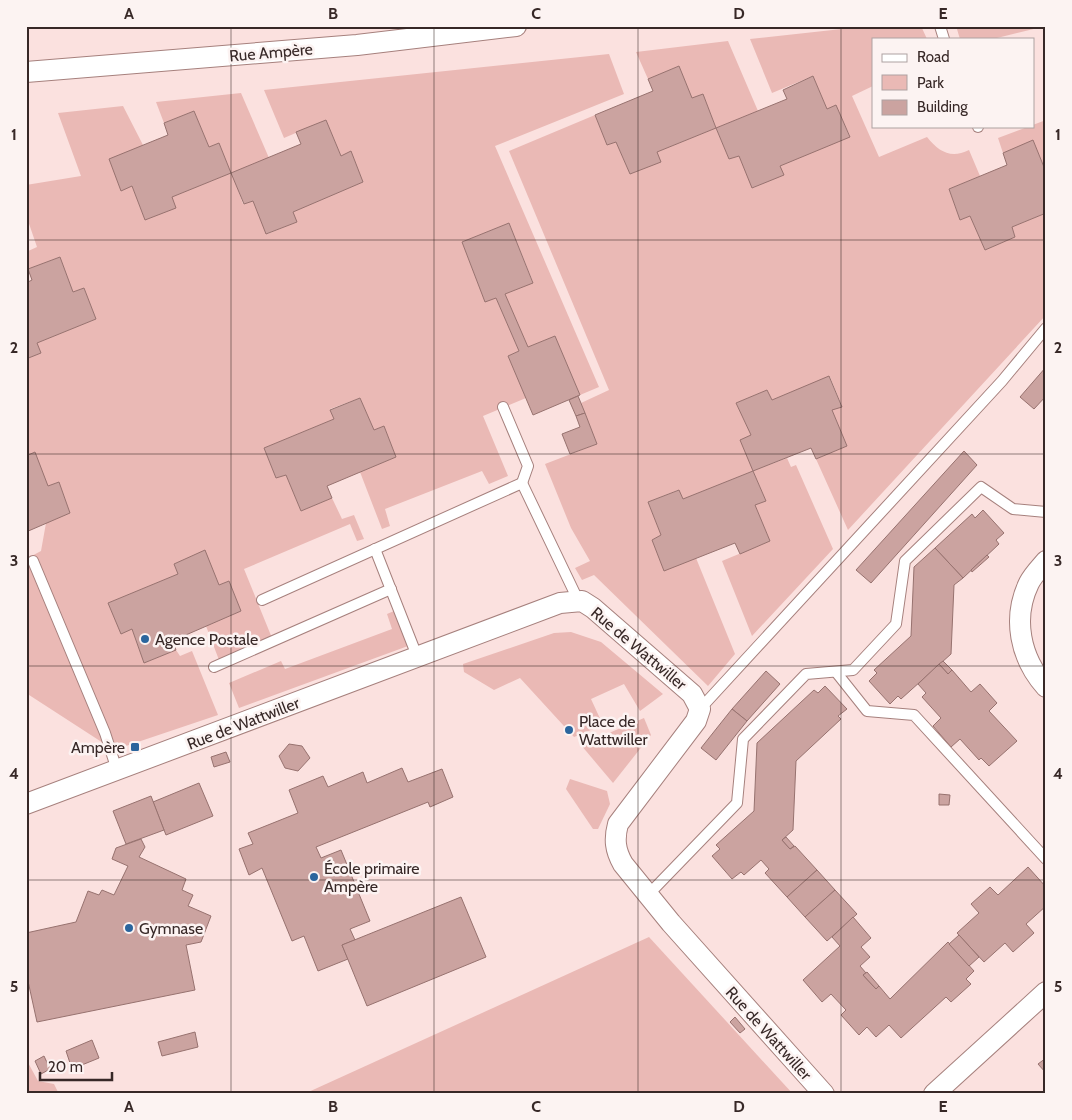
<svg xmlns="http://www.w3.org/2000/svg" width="1072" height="1120" viewBox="0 0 1072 1120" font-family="Cabin,sans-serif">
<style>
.green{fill:#eab9b5}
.building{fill:#cba3a0;stroke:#97726f}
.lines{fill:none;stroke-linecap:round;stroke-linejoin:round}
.lane-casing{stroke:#a6807d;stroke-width:12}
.street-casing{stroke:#a6807d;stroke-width:22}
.lane{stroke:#fff;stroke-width:10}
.street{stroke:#fff;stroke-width:20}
.grid{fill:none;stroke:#372827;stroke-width:1;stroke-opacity:0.55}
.poi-dot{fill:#2b659d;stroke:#fcf3f2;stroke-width:2}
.labels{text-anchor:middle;stroke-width:5;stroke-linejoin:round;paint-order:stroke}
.street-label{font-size:16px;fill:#372827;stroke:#fcf3f2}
.poi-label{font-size:16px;fill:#372827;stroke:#fcf3f2;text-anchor:start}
.neatline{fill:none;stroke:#372827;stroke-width:2}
.grid-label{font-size:16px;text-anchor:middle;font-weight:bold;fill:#372827}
</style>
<rect width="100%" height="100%" fill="#fbe1df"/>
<g class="green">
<path d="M869 26H921L927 39H873V86L852 96 879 157 927 137C939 152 951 159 969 150L980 176 949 189 960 220 970 216 985 250 1015 237 1012 227 1046 213V315L848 530 816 459 847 446 832 410 842 406 830 377 772 400 767 390 736 403 751 435 753 471 787 458 791 467 796 465 833 549 752 636 722 561 770 541 755 505 766 501 753 471 683 499 678 490 648 502 661 535 652 540 664 570 696 558 735 654 708 686 594 575 582 580 575 568 590 561 571 528 545 464 597 444 581 403 609 390 509 151 595 115 607 145 616 142 630 174 660 162 657 152 716 128 703 94 692 98 679 66 648 79 636 52 728 41 758 111 716 128 729 159 739 156 753 188 783 175 780 166 850 136 836 106 827 109 813 76 772 93 750 39Z"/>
<polygon points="956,26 1046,26 993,39 960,39"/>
<polygon points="609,54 624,94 495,146 599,387 580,395 555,336 528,347 505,294 533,282 509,223 462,242 485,301 496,298 519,351 508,356 526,398 483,416 508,476 489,484 482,471 385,509 390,526 382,529 360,472 396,457 384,426 374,430 360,398 330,409 334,419 264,448 276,478 286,475 301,511 332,498 342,519 354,515 364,539 357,541 350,524 244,569 272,638 219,660 206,626 241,611 229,581 219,585 204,551 174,564 178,574 108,603 121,633 132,629 144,663 176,650 180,656 192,651 218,715 114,750 26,693 26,559 41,551 46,523 70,513 59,482 48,486 26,456 26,359 41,353 37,343 96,319 84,288 73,292 60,257 28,269 26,252 37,247 26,215 26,185 81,176 58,113 123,106 143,145 121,190 132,186 145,220 175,208 172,197 231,173 219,143 209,147 194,111 164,123 156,102 241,93 269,158 232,173 243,204 253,201 267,234 297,222 293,212 363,182 351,152 341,156 326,120 284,138 264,90"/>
<polygon points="1046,120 1046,172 1033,141 1003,153 998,138"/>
<polygon points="394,611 408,646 239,708 229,683 281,661 285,669 392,629 387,614"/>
<polygon points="571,632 601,642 663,694 640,711 624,684 591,699 603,725 574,737 520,678 494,690 464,672 463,664 554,633"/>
<polygon points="644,718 651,735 613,783 581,745"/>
<polygon points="570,779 607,791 610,804 598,829 593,829 566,789"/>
<polygon points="649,937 793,1094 304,1094"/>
<polygon points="26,1059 38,1081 54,1084 59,1094 26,1094"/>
</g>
<g class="building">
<polygon points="679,66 692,98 703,94 716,128 657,152 661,162 630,174 616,142 607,145 595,115 653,91 648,79"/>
<polygon points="813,76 827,109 836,105 850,137 780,166 784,175 752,188 739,156 729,159 716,128 787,99 783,90"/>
<polygon points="194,111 209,147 219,143 231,173 172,197 176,208 145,220 132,186 121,191 109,159 168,135 164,123"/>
<polygon points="326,120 341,156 351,151 363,182 293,212 297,222 266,234 253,201 244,204 231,173 301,144 296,132"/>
<polygon points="1033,140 1046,172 1046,213 1012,227 1015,237 985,250 970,216 960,220 949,189 1007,165 1003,153"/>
<polygon points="509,223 533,283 505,294 528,347 555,336 580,395 533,415 508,356 519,351 496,298 485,302 462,242"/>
<polygon points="60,257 73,292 84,288 96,319 37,343 41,353 26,359 26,283 32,280 28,269"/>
<polygon points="1046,367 1046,396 1034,409 1020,397"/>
<polygon points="829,376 842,407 832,410 847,446 816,459 811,448 753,471 740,440 751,435 736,403 767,390 772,400"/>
<polygon points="578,396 585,413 576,416 569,400"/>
<polygon points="360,398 374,430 384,426 396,457 327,486 332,498 301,511 286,475 276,478 264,448 334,419 330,410"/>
<polygon points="585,413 597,444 570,454 562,434 580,427 576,416"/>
<polygon points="964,451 977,465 871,583 856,570"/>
<polygon points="35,452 48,486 59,482 70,513 26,532 26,456"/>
<polygon points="753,471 766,501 755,505 770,541 740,554 735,543 664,571 652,540 661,535 648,502 679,490 683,499"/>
<polygon points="983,510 1004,533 996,540 999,544 963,578 935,548 972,514 975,518"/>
<polygon points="935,548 963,578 954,585 951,654 901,699 898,696 890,704 869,681 877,673 874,670 911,636 914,567"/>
<polygon points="205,550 219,585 229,581 241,611 172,641 176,650 144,663 132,629 121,634 108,603 178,574 174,564"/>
<polygon points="987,555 989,557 972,572 971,570"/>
<polygon points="943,661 952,670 948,674 939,664"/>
<polygon points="939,664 948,674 952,670 971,692 980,684 997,703 989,711 1017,741 989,766 981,758 979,760 960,739 951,747 933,726 941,718 922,697 926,693 918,684"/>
<polygon points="766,671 780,684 747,721 732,709"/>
<polygon points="825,686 847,709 838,716 841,719 796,761 793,830 782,840 790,849 795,846 817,870 787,897 765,873 769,869 761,860 744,875 741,872 732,879 712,856 720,849 716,845 754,811 757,743 814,690 818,693"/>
<polygon points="732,709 747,721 716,760 701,748"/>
<polygon points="289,744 302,746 310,758 298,771 285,768 279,756"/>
<polygon points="226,752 230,762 214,767 211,757"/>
<polygon points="402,768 408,782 442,769 453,797 430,807 428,802 316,847 321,858 341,850 370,921 350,929 355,940 342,945 348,959 318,971 304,936 292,941 262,868 249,875 239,849 253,844 248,833 298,813 289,790 323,776 328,787 363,772 367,783"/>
<polygon points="199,783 213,816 166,835 153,802"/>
<polygon points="939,794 950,795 949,805 939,805"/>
<polygon points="151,796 164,830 126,844 113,811"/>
<polygon points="786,837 794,846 790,849 782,840"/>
<polygon points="141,839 145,847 139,857 186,879 182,890 193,895 188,906 211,916 201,942 186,945 195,990 37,1022 26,972 26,933 76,922 88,891 99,895 102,890 114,895 128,866 112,859 116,848"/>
<polygon points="1028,867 1046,887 1046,906 1026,924 1034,933 1013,952 1005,943 984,962 957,933 979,913 971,904 990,887 998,895"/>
<polygon points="817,870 835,890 805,917 787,897"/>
<polygon points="835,890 857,914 827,941 805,917"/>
<polygon points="461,897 486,957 367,1006 342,945"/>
<polygon points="853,917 871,938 861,947 870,957 860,966 866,973 863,975 876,989 879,986 890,999 948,942 974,971 966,979 971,984 951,1002 946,997 901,1038 889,1025 876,1037 867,1027 859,1035 841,1015 846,1010 831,994 822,1002 803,980 840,946 832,937"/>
<polygon points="959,935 979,957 969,966 949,944"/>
<polygon points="867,972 879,986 876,989 863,975"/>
<polygon points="735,1017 745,1029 740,1033 730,1022"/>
<polygon points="195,1032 198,1047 162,1056 158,1042"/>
<polygon points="92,1040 99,1058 72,1069 66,1051"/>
<polygon points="44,1056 50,1069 41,1074 35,1061"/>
<polygon points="1046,1058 1046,1073 1038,1064"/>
</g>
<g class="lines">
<g class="lane-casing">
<g id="lane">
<polyline points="940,26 944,39"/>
<polyline points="978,126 978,127"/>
<polyline points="503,407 528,466 522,483"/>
<polyline points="375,549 417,656"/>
<polyline points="33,561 105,733 117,770"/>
<polyline points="262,600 522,483 579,602"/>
<polyline points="214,667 391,589"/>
<polyline points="836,672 867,711 914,715 1046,859"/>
<polyline points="700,709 1002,381 1046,328"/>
<polyline points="648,895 737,803 743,739 806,674 853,670 896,624 905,561 981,487 1013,509 1046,512"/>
</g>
</g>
<g class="street-casing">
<g id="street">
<polyline points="26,72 357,45 516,26"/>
<path d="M1046 561C1040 568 1033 575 1029 583 1012 618 1020 658 1046 687"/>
<path d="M26 804 560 603 582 601 593 608 692 694 700 709 696 721 618 824C614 839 615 850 623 864L671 923 824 1094"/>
<polyline points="934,1094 1046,992"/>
</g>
</g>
<use href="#lane" class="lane"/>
<use href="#street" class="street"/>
</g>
<path class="grid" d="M231 26V1094M434 26V1094M638 26V1094M841 26V1094M26 240H1046M26 454H1046M26 666H1046M26 880H1046"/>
<g class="poi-dot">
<circle cx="145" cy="639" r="5"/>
<circle cx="569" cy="730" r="5"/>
<rect x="130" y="742" width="10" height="10" rx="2.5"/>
<circle cx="314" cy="877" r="5"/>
<circle cx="129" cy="928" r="5"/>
</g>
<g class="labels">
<g class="street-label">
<text transform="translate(271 52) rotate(-5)" y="6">Rue Ampère</text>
<text transform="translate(639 648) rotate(40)" y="6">Rue de Wattwiller</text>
<text transform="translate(243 723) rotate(-21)" y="6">Rue de Wattwiller</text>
<text transform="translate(769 1033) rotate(48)" y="6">Rue de Wattwiller</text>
</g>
<g class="poi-label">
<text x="155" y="645">Agence Postale</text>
<text x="579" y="727">Place de<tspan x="579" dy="18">Wattwiller</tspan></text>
<text x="125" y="753" text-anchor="end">Ampère</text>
<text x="324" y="874">École primaire<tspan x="324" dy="18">Ampère</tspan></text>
<text x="139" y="934">Gymnase</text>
</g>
</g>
<rect width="1072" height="1120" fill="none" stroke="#fcf3f2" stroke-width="55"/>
<rect x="872" y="38" width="162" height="90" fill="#fcf3f2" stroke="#ada2a1"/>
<rect x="882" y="54" width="25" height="8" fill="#ffffff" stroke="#ada2a1"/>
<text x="917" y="62" font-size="15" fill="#372827">Road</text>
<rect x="882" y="75" width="25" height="15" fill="#eab9b5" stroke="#ada2a1"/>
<text x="917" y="88" font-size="15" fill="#372827">Park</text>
<rect x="882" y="100" width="25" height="15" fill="#cba3a0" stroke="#ada2a1"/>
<text x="917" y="112" font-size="15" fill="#372827">Building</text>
<path d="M40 1072v8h72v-8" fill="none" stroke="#372827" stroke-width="2.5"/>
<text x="48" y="1072" font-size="15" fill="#372827" stroke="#fcf3f2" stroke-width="4" paint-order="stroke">20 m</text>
<rect x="28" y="28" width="1016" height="1064" class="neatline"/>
<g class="grid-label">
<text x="129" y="19">A</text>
<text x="333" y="19">B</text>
<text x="536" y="19">C</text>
<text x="739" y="19">D</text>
<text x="943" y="19">E</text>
<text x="14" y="140">1</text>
<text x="1058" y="140">1</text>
<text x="14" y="353">2</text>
<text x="1058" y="353">2</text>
<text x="14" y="566">3</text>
<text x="1058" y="566">3</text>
<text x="14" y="779">4</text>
<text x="1058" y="779">4</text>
<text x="14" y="992">5</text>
<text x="1058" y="992">5</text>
<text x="129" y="1112">A</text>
<text x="333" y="1112">B</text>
<text x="536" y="1112">C</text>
<text x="739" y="1112">D</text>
<text x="943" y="1112">E</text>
</g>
</svg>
